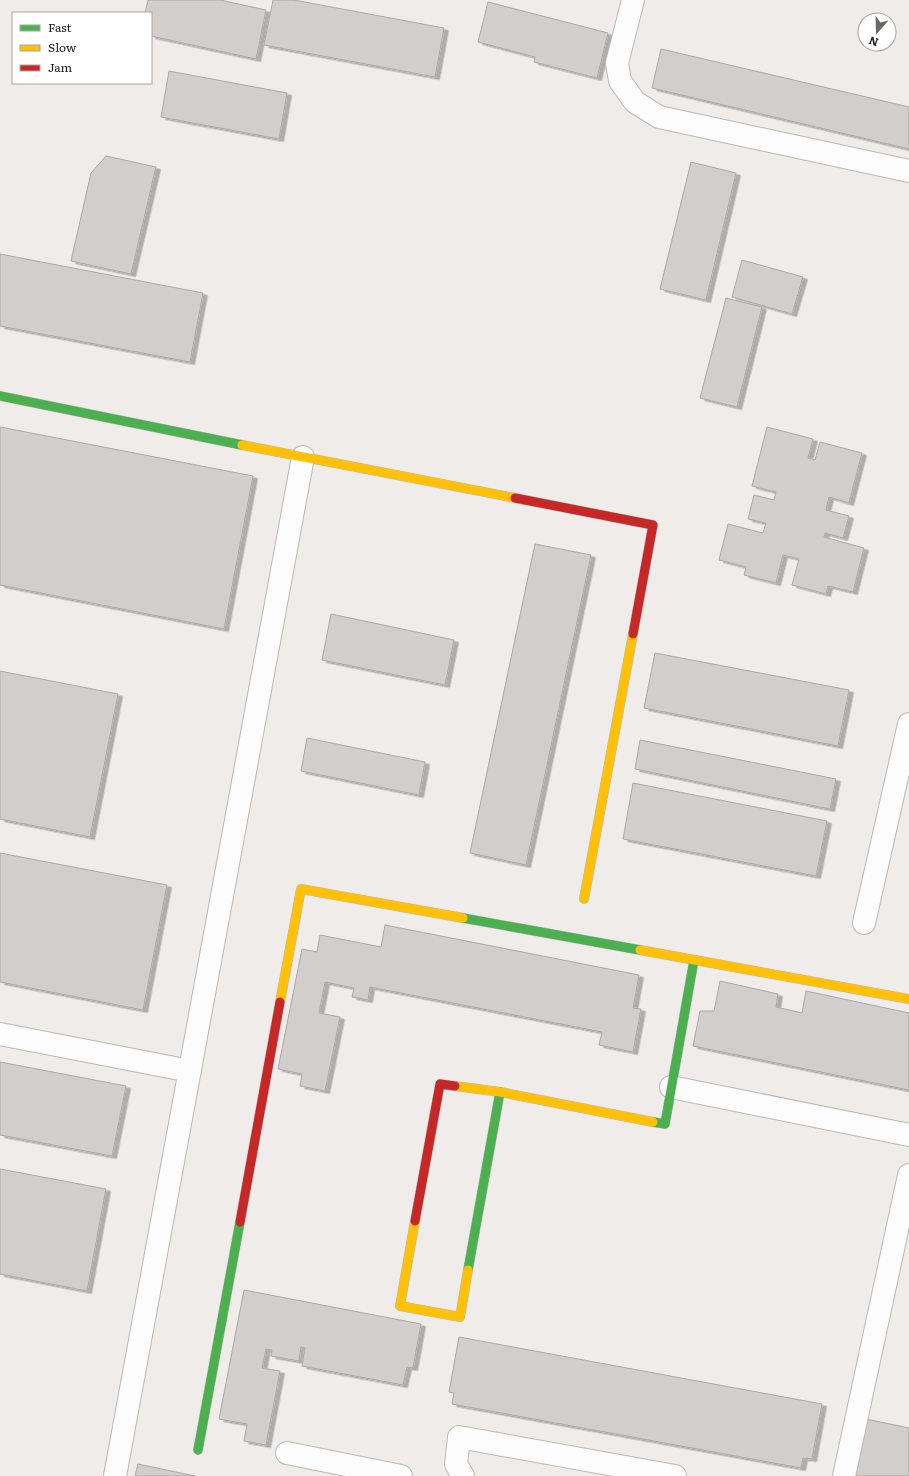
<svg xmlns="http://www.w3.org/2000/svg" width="909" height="1476" viewBox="0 0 909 1476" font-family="Literata,serif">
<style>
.building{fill:#d1cecd;stroke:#aba9a7;filter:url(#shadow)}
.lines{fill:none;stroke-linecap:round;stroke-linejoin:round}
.street-casing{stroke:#bbb9b7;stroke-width:24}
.fast-casing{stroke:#bbb9b7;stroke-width:10}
.slow-casing{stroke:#bbb9b7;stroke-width:10}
.jam-casing{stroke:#bbb9b7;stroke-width:10}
.street{stroke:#fdfcfc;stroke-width:22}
.fast{stroke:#4caf50;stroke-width:9}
.slow{stroke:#ffc107;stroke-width:9}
.jam{stroke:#c62828;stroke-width:9}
</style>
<defs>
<filter id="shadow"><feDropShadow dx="4.5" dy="2.5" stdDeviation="0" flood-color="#0004"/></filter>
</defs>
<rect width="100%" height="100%" fill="#efecea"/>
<g class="building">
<polygon points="148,0 220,0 266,10 256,59 151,36 151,13 145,13"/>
<polygon points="273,0 294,0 444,28 435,77 264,45"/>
<polygon points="488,2 608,33 597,78 534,62 535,57 478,42"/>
<polygon points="661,49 909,107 909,149 652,88"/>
<polygon points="169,71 287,93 279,139 161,117"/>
<polygon points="106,156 156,167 131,274 71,261 91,173"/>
<polygon points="691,162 736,173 706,300 660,289"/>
<polygon points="0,254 203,293 190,362 0,326"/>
<polygon points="742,260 803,277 792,314 732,297"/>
<polygon points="726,298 762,307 737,407 700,398"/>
<polygon points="0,427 253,476 224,629 0,585"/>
<polygon points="767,427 813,439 808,458 815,460 820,442 862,453 849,503 829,497 826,510 849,516 843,538 825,533 824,537 864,548 853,592 828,586 826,594 792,585 799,559 783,555 776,583 744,575 746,567 719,560 728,524 763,533 766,523 748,519 754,495 774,500 776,492 752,486"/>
<polygon points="535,544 591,555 526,865 470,853"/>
<polygon points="331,614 454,640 445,685 322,660"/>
<polygon points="655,653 849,690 838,746 644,708"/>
<polygon points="0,671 118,694 90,837 0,819"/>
<polygon points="307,738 425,762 419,795 301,771"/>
<polygon points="640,740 836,779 830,809 635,769"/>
<polygon points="633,783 827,821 816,876 623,839"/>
<polygon points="0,853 167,885 143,1010 0,982"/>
<polygon points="385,925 639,975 633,1008 641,1009 633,1052 599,1045 602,1032 370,987 368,1000 352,997 354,988 325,982 319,1013 340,1017 325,1091 300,1086 302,1074 278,1069 302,949 317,952 320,935 381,947"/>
<polygon points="720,981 778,994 776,1007 802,1013 806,991 909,1013 909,1090 693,1046 700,1011 714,1011"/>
<polygon points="0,1062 126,1086 112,1156 0,1135"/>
<polygon points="0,1169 106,1189 87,1291 0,1274"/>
<polygon points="244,1290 421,1324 413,1368 407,1367 403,1385 302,1366 305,1348 301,1347 299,1361 271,1356 272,1350 266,1349 262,1368 280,1371 266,1445 244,1441 247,1424 219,1419"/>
<polygon points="459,1337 822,1404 812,1459 803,1458 801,1468 452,1404 454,1393 449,1392"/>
<polygon points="861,1418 909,1428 909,1476 855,1476"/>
<polygon points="138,1464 195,1476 135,1476"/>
</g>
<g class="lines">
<g class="street-casing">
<g id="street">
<polyline points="633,0 617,63 620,81 635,102 659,117 909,171"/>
<polyline points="864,923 909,724"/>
<polyline points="0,1034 190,1071"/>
<polyline points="671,1087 909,1135"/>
<polyline points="287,1453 401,1476"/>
<polyline points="115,1476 303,457"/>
<polyline points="463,1476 456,1464 459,1437 675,1476"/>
<polyline points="844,1476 909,1175"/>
</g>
</g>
<g class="fast-casing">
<g id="fast">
<polyline points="0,396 242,445"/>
<polyline points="463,918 640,950"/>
<polyline points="653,1122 665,1124 694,960"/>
<polyline points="468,1270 500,1092"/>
<polyline points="198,1450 240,1222"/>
</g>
</g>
<g class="slow-casing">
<g id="slow">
<polyline points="242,445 515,498"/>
<polyline points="584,899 633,634"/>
<polyline points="640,950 909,999"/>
<polyline points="280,1002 301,889 463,918"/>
<polyline points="455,1086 500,1092 653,1122"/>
<polyline points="415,1221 400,1306 460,1317 468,1270"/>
</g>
</g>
<g class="jam-casing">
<g id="jam">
<polyline points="515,498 653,525 633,634"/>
<polyline points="415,1221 440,1084 455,1086"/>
<polyline points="240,1222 280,1002"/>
</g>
</g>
<use href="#street" class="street"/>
<use href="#fast" class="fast"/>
<use href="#slow" class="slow"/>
<use href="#jam" class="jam"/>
</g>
<rect x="12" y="12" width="140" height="72" fill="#ffffff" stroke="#a7a6a5"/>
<rect x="20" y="25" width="20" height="6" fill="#4caf50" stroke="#a7a6a5"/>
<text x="48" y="32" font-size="12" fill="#23211f">Fast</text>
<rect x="20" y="45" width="20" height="6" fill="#ffc107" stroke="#a7a6a5"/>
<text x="48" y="52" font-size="12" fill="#23211f">Slow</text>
<rect x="20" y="65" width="20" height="6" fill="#c62828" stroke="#a7a6a5"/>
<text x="48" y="72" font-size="12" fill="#23211f">Jam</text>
<g transform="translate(877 32) rotate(200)"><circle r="19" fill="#ffffff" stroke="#a7a6a5"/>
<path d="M0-3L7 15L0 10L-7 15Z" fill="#6a6866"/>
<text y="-6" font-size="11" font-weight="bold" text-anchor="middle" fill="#23211f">N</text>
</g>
</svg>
